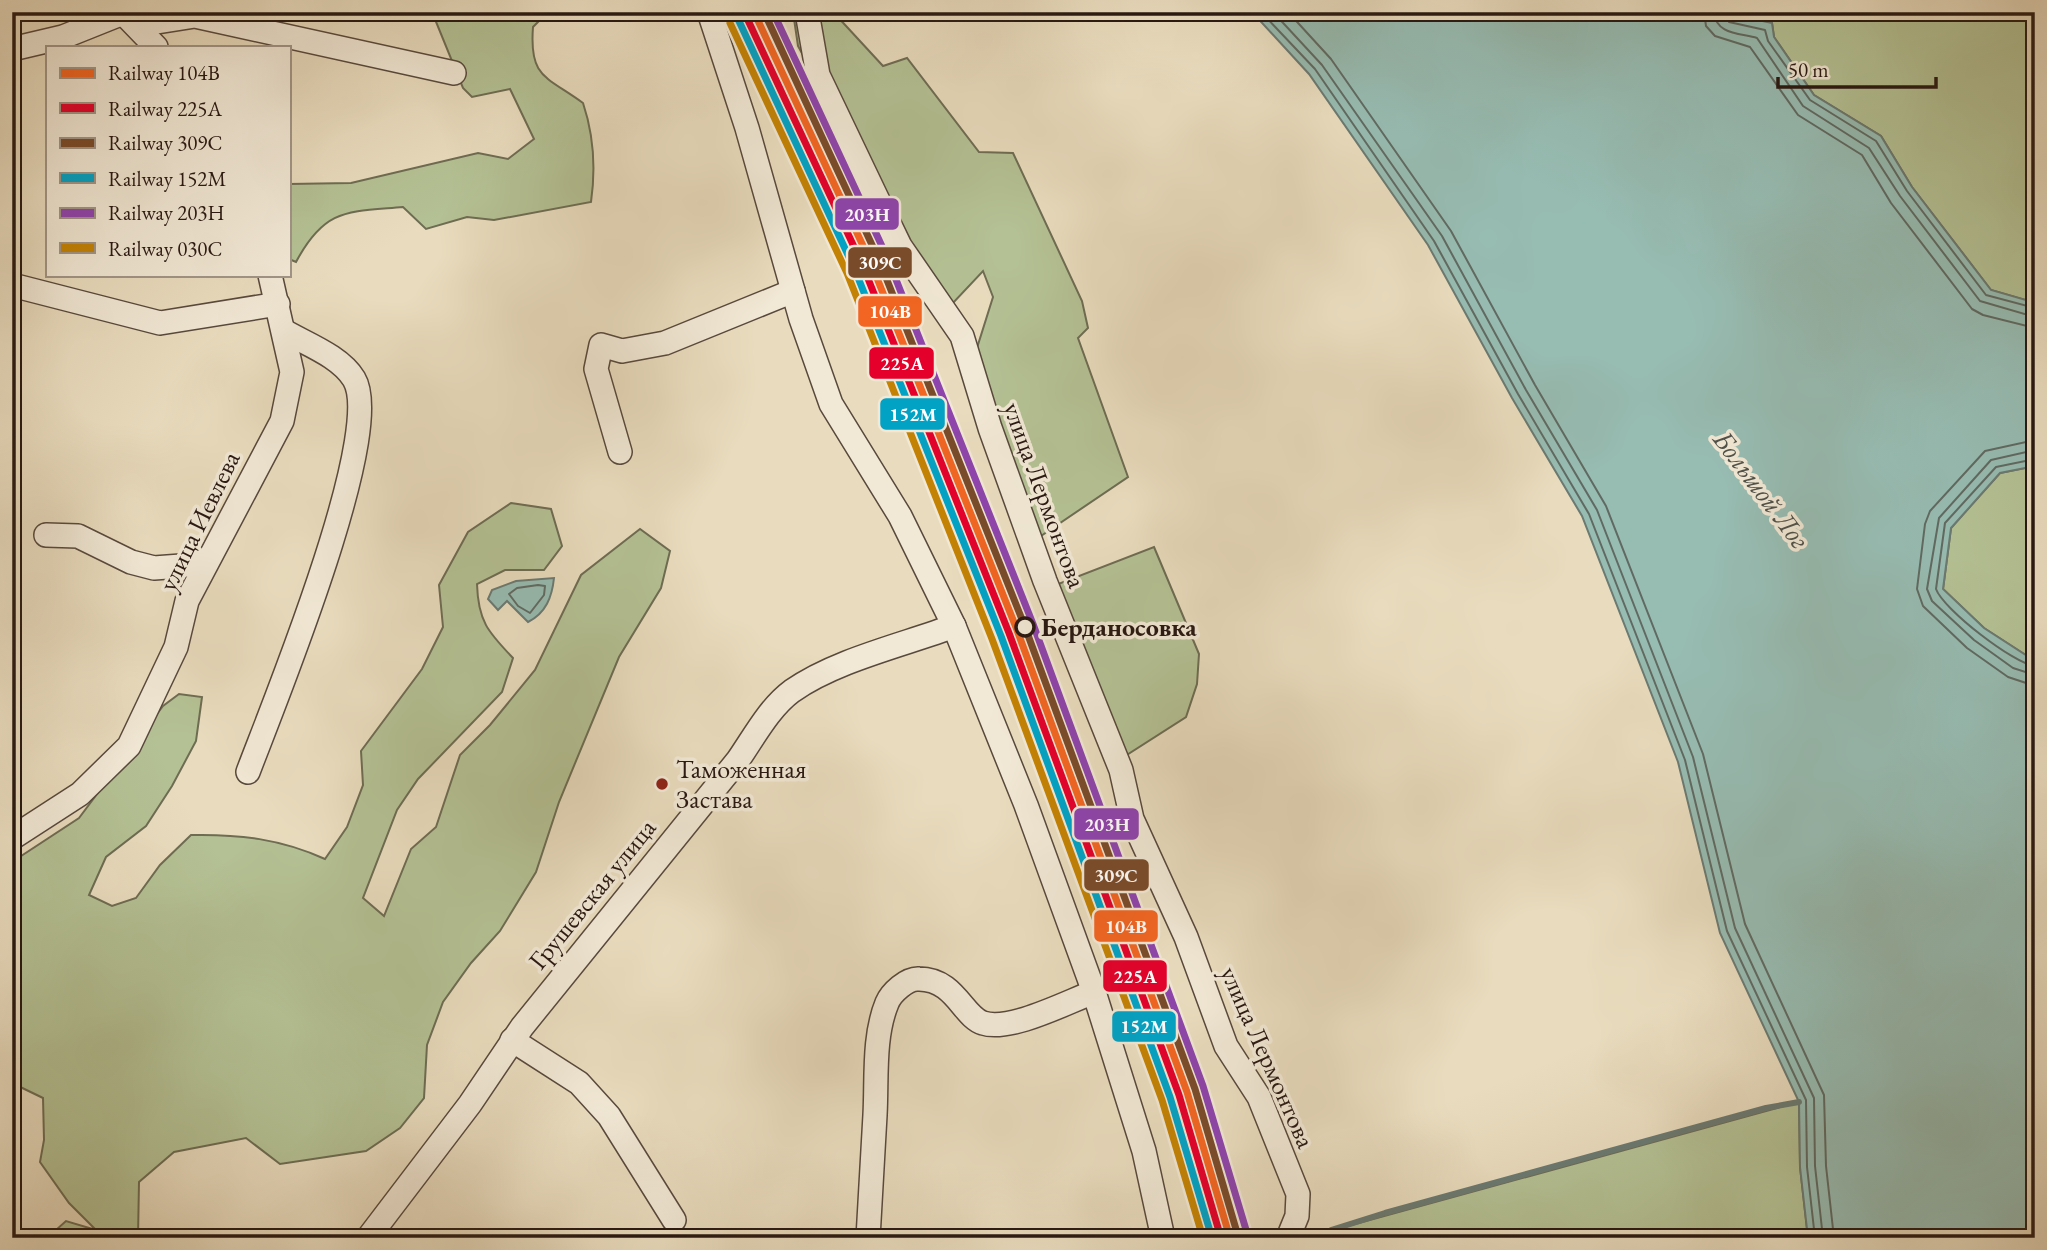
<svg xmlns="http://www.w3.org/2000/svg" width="2047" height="1250" viewBox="0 0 2047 1250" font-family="'EB Garamond',serif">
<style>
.green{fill:#b4c194;stroke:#6e6c53;stroke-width:2}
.water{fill:#97bcb2;stroke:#6b7a72;stroke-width:2}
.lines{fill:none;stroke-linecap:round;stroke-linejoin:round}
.shore{stroke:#606a62;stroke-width:2}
.stream{stroke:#6b7a72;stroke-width:6}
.street-casing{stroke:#58493d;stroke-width:26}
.street{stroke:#f1e8d5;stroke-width:23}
.rail-1-casing{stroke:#f1e8d5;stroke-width:12}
.rail-2-casing{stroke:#f1e8d5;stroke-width:12}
.rail-3-casing{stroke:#f1e8d5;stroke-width:12}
.rail-4-casing{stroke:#f1e8d5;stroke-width:12}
.rail-5-casing{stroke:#f1e8d5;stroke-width:12}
.rail-6-casing{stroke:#f1e8d5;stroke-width:12}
.rail-1{stroke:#f26522;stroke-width:7}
.rail-2{stroke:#e4002b;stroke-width:7}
.rail-3{stroke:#7a4b2a;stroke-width:7}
.rail-4{stroke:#02a2c5;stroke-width:7}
.rail-5{stroke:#8e44ad;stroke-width:7}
.rail-6{stroke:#c38204;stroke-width:7}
.stop-dot{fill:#f1e8d5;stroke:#281812;stroke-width:3.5}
.poi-dot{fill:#8f2418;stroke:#f1e8d5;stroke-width:2.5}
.labels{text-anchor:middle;stroke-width:7;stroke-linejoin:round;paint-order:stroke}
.street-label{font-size:26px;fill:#281812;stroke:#f1e8d5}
.stop-label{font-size:26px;font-weight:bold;fill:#281812;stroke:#f1e8d5;text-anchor:start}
.poi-label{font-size:26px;fill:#281812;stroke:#f1e8d5;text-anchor:start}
.water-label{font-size:28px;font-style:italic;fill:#4f514a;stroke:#f1e8d5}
.line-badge{stroke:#f1e8d5;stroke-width:2.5}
.badge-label{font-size:19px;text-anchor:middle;font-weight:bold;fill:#fff}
</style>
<rect width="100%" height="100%" fill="#e9dcbe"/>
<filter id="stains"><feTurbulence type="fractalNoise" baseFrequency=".00286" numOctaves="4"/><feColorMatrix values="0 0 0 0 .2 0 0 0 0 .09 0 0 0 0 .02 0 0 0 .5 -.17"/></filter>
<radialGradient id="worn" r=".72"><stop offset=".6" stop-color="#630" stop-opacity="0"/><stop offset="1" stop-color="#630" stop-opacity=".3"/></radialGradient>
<g class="green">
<path d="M432 12H548L533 27C529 78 546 76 583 103 594 136 596 167 591 202L494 220 467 217 426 229 403 207C347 212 325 208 296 262L289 259V184L351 183 478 153 508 159 534 139 510 89 472 97 463 88Z"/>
<polygon points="793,12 817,12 823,19 835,14 883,66 907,58 979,152 1013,153 1082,301 1088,328 1078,338 1128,477 1038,538 971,367 993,297 983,271 953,303 896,229 798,46"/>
<polygon points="1721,12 2035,12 2035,363 2032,356 2032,302 1991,290 1912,187 1881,136 1814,95 1774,37 1772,23"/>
<polygon points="2035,466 2035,661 1984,628 1943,589 1951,528 2000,473"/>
<path d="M511 503 551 509 562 546 544 570H505L477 584C478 621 488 632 513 658L502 692 418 779 397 810 363 898 384 916 411 849 436 827 460 755 490 725 535 670 581 575 640 529 670 551 661 588 619 657 559 802 536 872 500 931 471 963 443 1002 427 1045 424 1098 400 1128 366 1151 280 1164 246 1138 174 1152 139 1182 138 1238H47L66 1221 96 1230 69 1203 40 1162 44 1140 43 1098 12 1083V862L79 818 163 706 179 694 202 697 196 741 172 786 146 826 106 857 89 895 112 906 136 898 160 865 191 835C239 834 281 839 325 859L347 827 363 785 361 751 422 669 443 627 439 585 468 532Z"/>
<polygon points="1154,547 1199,654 1197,684 1186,717 1122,758 1053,586"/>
<polygon points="1799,1102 1800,1167 1808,1238 1339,1238 1337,1229"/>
</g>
<g class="water">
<polygon points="1252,12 1720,12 1772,23 1774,37 1814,95 1881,136 1912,187 1991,290 2033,302 2035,466 2000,473 1951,528 1943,589 1984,628 2035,661 2035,1238 1808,1238 1800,1167 1799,1102 1720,933 1678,762 1582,516 1512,398 1428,245 1309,74"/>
<path d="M554 578C552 597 546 613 528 622L507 601 498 610 488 599 492 590 516 581Z"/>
</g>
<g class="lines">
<g class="shore">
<polyline points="1261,12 1315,69 1434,241 1518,394 1589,514 1685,760 1727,931 1806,1100 1807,1167 1815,1238"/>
<polyline points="1273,12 1322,65 1442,236 1526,390 1597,510 1693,757 1735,928 1814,1098 1815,1166 1823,1238"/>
<polyline points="1288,12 1331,59 1451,231 1535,385 1606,506 1703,754 1745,924 1824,1095 1826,1166 1834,1238"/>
<polyline points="1704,12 1706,26 1715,36 1750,47 1798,115 1862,155 1891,203 1972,309 1983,315 2035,328"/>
<path d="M1714 12C1716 35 1740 33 1757 38L1803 106 1869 148 1900 196 1980 301 2035 317"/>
<polyline points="1723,12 1729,22 1765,30 1768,41 1810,100 1876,141 1907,191 1986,295 2035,308"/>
<polyline points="2035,440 1985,451 1930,511 1925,524 1917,589 1923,606 1967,648 2008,677 2035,686"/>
<polyline points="2035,450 1991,460 1939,518 1927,589 1932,601 1974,640 2013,668 2035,675"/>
<path d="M2035 459 1996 467 1945 523 1936 589C1943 609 2014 664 2035 666"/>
<polygon points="538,585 545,586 544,595 530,613 518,606 509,594 517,588"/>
</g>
<polyline class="stream" points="1326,1238 1331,1230 1385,1213 1766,1108 1799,1102"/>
<g class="street-casing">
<g id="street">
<polyline points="709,12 747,128 801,319 831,404 900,516 954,626 1026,805 1094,992 1144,1151 1163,1238"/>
<polyline points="807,12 818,75 884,213 900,246 962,336 990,428 1045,581 1121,770 1132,819 1186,937 1226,1046 1259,1097 1298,1194 1297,1216 1288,1238"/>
<polyline points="127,17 156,47"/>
<polyline points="138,25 195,16 454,73"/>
<polyline points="12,49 63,37 123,13"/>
<polyline points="12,285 160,323 278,304"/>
<polyline points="620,452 596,369 601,345 622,351 665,343 793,291"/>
<polyline points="46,535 78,536 131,562 154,568 181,566 208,559"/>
<path d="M248 772C272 708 386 432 354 379 340 356 306 344 284 331"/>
<polyline points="12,838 80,794 129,746 176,647 187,601 282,421 292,372 270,275"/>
<polyline points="512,1040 579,1083 609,1116 674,1220"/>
<path d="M368 1238 470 1104 522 1027 738 760C754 737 769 708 792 691 836 660 903 645 954 626"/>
<path d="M868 1238C870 1197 873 1156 875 1115 877 1079 873 1037 887 1003 891 993 907 978 919 979 955 979 963 1017 983 1023 1010 1032 1067 1002 1094 992"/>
</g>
</g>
<use href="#street" class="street"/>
<g class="rail-1-casing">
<polyline id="rail-1" points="754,12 871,263 1017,630 1187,1092 1230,1238"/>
</g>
<g class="rail-2-casing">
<polyline id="rail-2" points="746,16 863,266 1009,633 1179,1095 1221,1238"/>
</g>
<g class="rail-3-casing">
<polyline id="rail-3" points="764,12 879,260 1025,627 1195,1089 1238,1236"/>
</g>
<g class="rail-4-casing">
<polyline id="rail-4" points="738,19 855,270 1001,636 1170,1097 1212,1238"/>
</g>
<g class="rail-5-casing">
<polyline id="rail-5" points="773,12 887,257 1033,624 1203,1086 1247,1233"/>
</g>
<g class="rail-6-casing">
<polyline id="rail-6" points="730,23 847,273 992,639 1162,1100 1203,1238"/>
</g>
<use href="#rail-1" class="rail-1"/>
<use href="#rail-2" class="rail-2"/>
<use href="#rail-3" class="rail-3"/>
<use href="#rail-4" class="rail-4"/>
<use href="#rail-5" class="rail-5"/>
<use href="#rail-6" class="rail-6"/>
</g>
<circle class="stop-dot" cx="1025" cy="627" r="9"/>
<circle class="poi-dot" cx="662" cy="784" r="7"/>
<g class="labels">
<g class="street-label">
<text transform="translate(1045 495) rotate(70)" y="9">улица Лермонтова</text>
<text transform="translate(199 521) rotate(-64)" y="9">улица Иевлева</text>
<text transform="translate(592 894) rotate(-51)" y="9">Грушевская улица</text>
<text transform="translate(1268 1057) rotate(66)" y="9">улица Лермонтова</text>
</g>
<g class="stop-label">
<text x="1041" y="636">Берданосовка</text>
</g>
<g class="poi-label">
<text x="676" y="778">Таможенная<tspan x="676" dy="30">Застава</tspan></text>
</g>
<g class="water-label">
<text transform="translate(1762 489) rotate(53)" y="10">Большой Лог</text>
</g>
</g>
<g class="line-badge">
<rect x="834" y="197" width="66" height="34" rx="7" fill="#8e44ad"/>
<rect x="847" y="246" width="66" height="33" rx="7" fill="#7a4b2a"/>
<rect x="857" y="295" width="66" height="33" rx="7" fill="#f26522"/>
<rect x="868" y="346" width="67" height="34" rx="7" fill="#e4002b"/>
<rect x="879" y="397" width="67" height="34" rx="7" fill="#02a2c5"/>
<rect x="1073" y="807" width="67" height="34" rx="7" fill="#8e44ad"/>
<rect x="1083" y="858" width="67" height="34" rx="7" fill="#7a4b2a"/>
<rect x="1093" y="909" width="66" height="34" rx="7" fill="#f26522"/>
<rect x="1102" y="959" width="66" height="34" rx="7" fill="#e4002b"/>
<rect x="1111" y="1010" width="66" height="33" rx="7" fill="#02a2c5"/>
</g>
<g class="badge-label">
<text x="867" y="221">203Н</text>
<text x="880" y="269">309С</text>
<text x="890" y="318">104В</text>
<text x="902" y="370">225А</text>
<text x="913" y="421">152М</text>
<text x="1107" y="831">203Н</text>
<text x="1116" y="882">309С</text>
<text x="1126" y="933">104В</text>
<text x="1135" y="983">225А</text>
<text x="1144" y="1033">152М</text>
</g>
<rect width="2047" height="1250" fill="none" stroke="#e9dcbe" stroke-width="42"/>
<rect x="14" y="14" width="2019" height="1222" fill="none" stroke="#281812" stroke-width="3.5"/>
<rect x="21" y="21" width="2005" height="1208" fill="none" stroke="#281812" stroke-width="2"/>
<rect x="46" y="46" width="245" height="231" fill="#f1e8d5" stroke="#a19587" stroke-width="2"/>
<rect x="60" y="68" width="35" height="10" fill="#f26522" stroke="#a19587" stroke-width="2"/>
<text x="108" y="80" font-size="21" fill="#281812">Railway 104В</text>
<rect x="60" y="103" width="35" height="10" fill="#e4002b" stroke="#a19587" stroke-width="2"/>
<text x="108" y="116" font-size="21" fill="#281812">Railway 225А</text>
<rect x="60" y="138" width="35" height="10" fill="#7a4b2a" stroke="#a19587" stroke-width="2"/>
<text x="108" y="150" font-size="21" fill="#281812">Railway 309С</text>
<rect x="60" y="173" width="35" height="10" fill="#02a2c5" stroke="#a19587" stroke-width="2"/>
<text x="108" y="186" font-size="21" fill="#281812">Railway 152М</text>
<rect x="60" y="208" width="35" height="10" fill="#8e44ad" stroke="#a19587" stroke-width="2"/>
<text x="108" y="220" font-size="21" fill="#281812">Railway 203Н</text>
<rect x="60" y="243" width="35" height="10" fill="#c38204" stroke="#a19587" stroke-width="2"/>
<text x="108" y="256" font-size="21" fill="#281812">Railway 030C</text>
<path d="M1778 77v10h158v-10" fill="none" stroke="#281812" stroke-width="3.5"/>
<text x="1788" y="77" font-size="21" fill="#281812" stroke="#f1e8d5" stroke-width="5" paint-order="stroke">50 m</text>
<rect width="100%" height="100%" filter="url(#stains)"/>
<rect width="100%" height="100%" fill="url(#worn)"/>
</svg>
